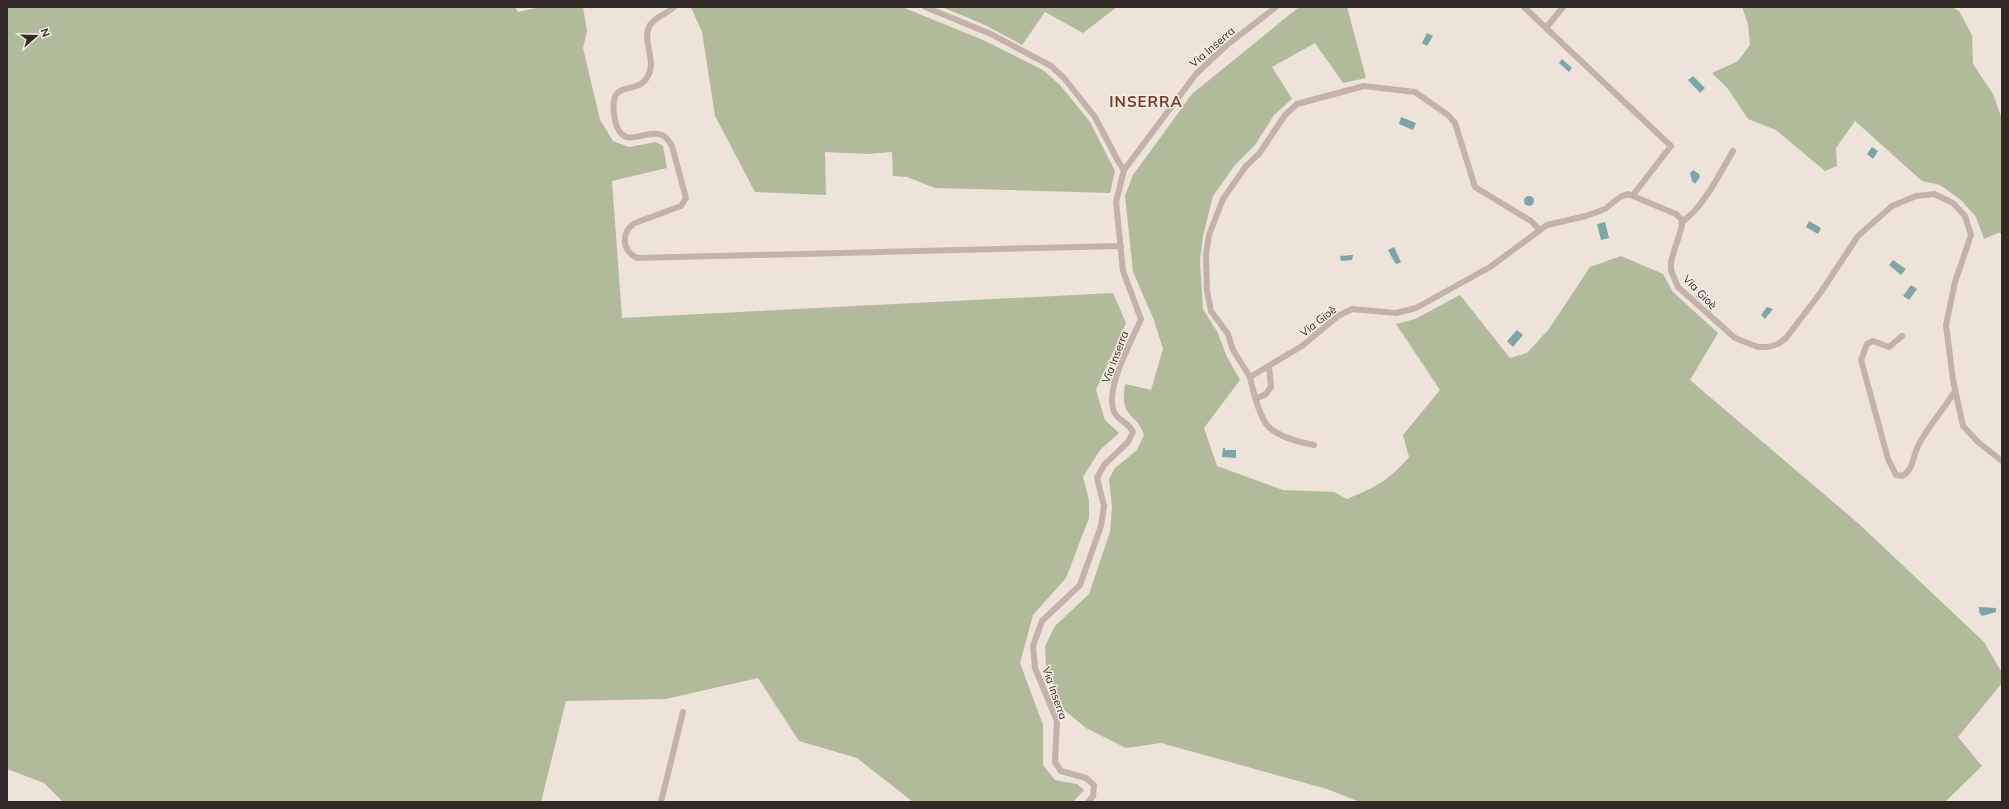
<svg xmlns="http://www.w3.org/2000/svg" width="2009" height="809" viewBox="0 0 2009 809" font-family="Mulish,sans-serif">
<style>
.green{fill:#b1ba9b}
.water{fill:#7ca6a6}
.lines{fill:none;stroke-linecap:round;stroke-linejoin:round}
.street{stroke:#c3b2a7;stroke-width:6}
.labels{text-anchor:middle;stroke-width:3;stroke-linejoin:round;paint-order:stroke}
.street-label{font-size:11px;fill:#312926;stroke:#f6ede4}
.district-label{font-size:15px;font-weight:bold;letter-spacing:1px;fill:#75392a;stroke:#f6ede4}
</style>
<rect width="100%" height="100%" fill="#ede3d9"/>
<g class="green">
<polygon points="7,7 515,7 518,12 541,7 583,7 587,31 583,48 600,120 613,141 629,147 656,142 663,146 667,168 612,181 622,318 1113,293 1126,323 1096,390 1105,420 1119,433 1100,450 1083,477 1089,500 1089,518 1066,578 1033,615 1020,663 1043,725 1043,765 1055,780 1077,784 1084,790 1073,802 913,802 857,758 799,741 758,678 666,699 566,701 541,802 63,802 44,783 7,769"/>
<polygon points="691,7 902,7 983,40 1043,70 1060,85 1090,122 1115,171 1110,193 935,188 907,177 893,176 892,152 868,154 825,152 826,195 755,192 715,116 702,32"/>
<polygon points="942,7 1117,7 1083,33 1045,12 1022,45 985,25"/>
<path d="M1299 7H1347L1366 78 1343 83 1315 43 1272 67 1292 99 1274 115 1255 145 1235 165 1213 196 1203 236 1200 260 1203 309 1218 333 1226 355 1240 380 1204 428 1217 466 1283 490 1334 492 1347 499C1376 487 1388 481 1409 457L1403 435 1440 390 1396 324 1415 319 1460 295 1510 358 1527 353 1549 329 1590 267 1621 256 1663 274 1673 292 1718 333 1690 380 1859 524 1984 642 2002 673V683L1958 737 1982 766 1945 802H1360L1327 789 1161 743 1126 748 1086 728 1063 709 1046 666 1045 646 1055 626 1089 594 1110 532 1112 507 1109 479 1115 468 1137 450 1144 435C1138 419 1136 423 1128 412 1122 405 1124 392 1125 384L1151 390 1163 349 1154 320 1133 272 1125 196 1133 175 1192 94Z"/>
<polygon points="1742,7 1952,7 1959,11 1972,35 1973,64 1993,94 2002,119 2002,233 1998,233 1984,239 1976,217 1961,200 1940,185 1922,181 1855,121 1836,148 1837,166 1825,171 1776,130 1748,119 1728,89 1712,73 1738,61 1750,45 1748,24"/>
</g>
<g class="water">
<polygon points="1427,33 1433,36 1427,46 1422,43"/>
<polygon points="1562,59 1572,68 1569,72 1559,63"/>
<polygon points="1693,76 1705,88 1700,93 1688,80"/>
<polygon points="1401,117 1416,123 1413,130 1399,124"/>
<polygon points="1872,147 1878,151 1873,159 1867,154"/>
<polygon points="1693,170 1699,174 1700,177 1695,184 1692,181 1690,173"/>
<circle cx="1529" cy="201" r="5"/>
<polygon points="1809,221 1821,228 1818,234 1806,227"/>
<polygon points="1605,222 1609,238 1601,240 1597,224"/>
<polygon points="1394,247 1401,262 1397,264 1395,263 1388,250"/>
<polygon points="1351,255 1353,255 1352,260 1341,261 1340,256"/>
<polygon points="1893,260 1906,269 1901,275 1889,265"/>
<polygon points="1911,285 1917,289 1909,300 1903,296"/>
<polygon points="1767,307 1773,309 1765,319 1761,315"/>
<polygon points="1517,330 1523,335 1513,347 1507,341"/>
<polygon points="1223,448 1225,448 1225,450 1236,450 1236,458 1222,457"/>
<polygon points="1979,607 1996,608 1996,612 1982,616 1979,612"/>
</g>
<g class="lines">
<g class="street">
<path d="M674 7C667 14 656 16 650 25 641 40 657 60 648 76 637 98 606 75 615 120 622 153 645 128 662 135 667 137 670 143 672 146L686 198 681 206 635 223C621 232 621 250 637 258L1121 246"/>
<polyline points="925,7 991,34 1051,66 1064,78 1095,117 1118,161 1124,170"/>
<polyline points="1524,7 1546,28"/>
<polyline points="1563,7 1546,28 1671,146 1633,195"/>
<path d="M1682 222C1703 208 1720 173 1733 151"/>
<path d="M1902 336 1889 347 1873 341 1867 344 1861 360 1888 459 1896 475 1902 476C1913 471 1913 456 1918 446 1927 428 1944 409 1955 391"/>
<polyline points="1250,377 1233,350 1228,334 1211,311 1207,291 1206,254 1209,235 1223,199 1246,166 1259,154 1285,115 1297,104 1364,86 1415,92 1448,115 1455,123 1475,187 1531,221 1540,230"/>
<polyline points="1256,399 1266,394 1271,387 1269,366"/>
<path d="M1314 445C1300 443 1272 435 1265 422 1257 409 1253 391 1250 377L1302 346 1338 316 1352 309 1396 313 1416 308 1490 267 1547 225 1586 216 1605 209 1620 197 1628 194 1676 214 1681 219 1682 226 1671 261V270L1678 287 1735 338 1758 347H1768L1778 344 1786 338 1821 292 1858 236 1892 206 1916 196 1934 194 1953 203 1965 216 1971 235 1955 282 1946 325 1953 380 1963 426 1978 442 2002 461"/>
<polyline points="661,802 683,712"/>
<path d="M1088 802 1093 796 1094 785 1086 778 1061 771 1055 762 1057 721 1035 668 1033 646 1042 621 1080 585 1101 526 1104 506 1097 478 1104 465 1128 442 1133 432C1127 421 1122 423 1116 415 1101 395 1132 340 1141 319L1123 271 1116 202 1124 170 1196 74 1227 45 1276 7"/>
</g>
</g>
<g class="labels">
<g class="street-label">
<text transform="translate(1212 47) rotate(-41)" y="4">Via Inserra</text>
<text transform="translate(1700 292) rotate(46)" y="4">Via Gioè</text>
<text transform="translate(1318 321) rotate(-38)" y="4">Via Gioè</text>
<text transform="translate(1115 357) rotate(-69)" y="4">Via Inserra</text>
<text transform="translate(1055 693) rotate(71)" y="4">Via Inserra</text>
</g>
<g class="district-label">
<text x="1146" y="107">INSERRA</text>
</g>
</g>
<rect width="2009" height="809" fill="none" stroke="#312926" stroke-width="16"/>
<g transform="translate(36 36) rotate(70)" stroke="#f6ede4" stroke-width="3" paint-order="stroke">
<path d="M0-3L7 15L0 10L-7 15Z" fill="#312926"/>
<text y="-6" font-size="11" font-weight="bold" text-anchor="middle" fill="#312926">N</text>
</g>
</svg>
